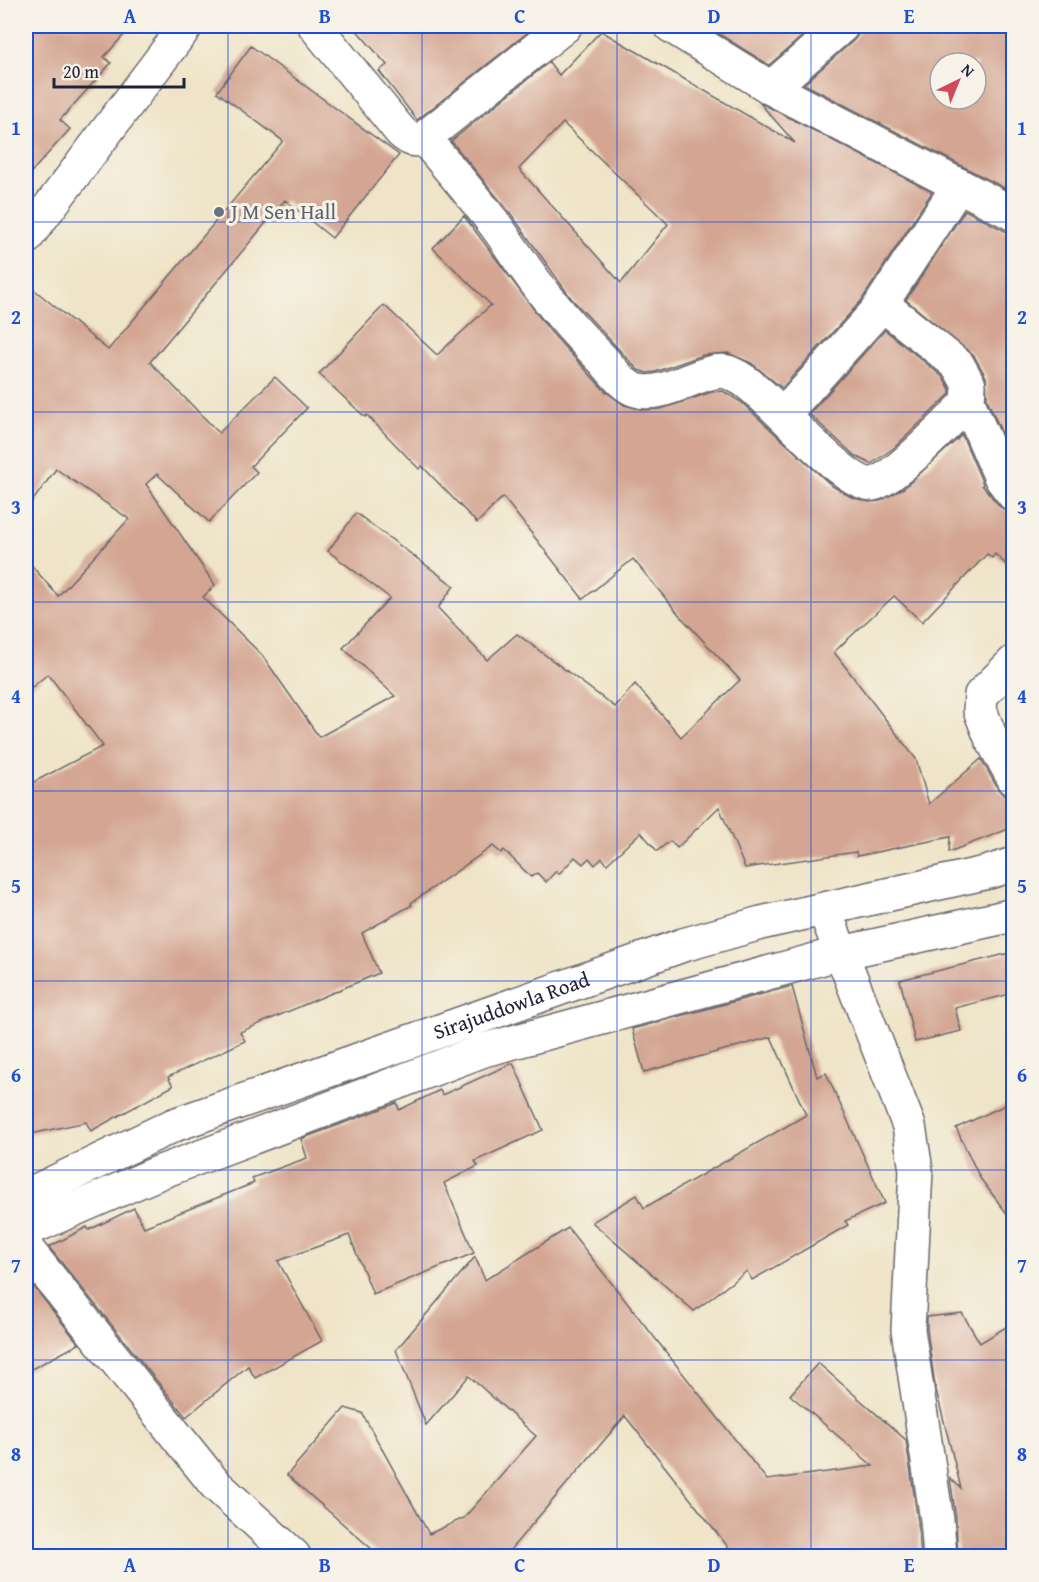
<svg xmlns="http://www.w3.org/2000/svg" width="1039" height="1582" viewBox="0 0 1039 1582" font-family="'Gentium Book Plus',serif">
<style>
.building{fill:#d3a592;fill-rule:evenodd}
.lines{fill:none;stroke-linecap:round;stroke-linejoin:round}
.minor-casing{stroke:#6a666c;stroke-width:36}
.major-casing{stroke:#6a666c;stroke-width:36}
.minor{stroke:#fff;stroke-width:33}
.major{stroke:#fff;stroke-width:33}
.grid{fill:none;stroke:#1d4ed8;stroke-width:1.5;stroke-opacity:0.55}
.worship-dot{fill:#6b7280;stroke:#f7f3e8;stroke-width:2}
.labels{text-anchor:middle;stroke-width:6;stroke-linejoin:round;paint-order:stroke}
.worship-label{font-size:21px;fill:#5b616d;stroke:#f7f3e8;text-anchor:start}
.street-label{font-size:21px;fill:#22223b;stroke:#f7f3e8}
.neatline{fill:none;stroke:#1d4ed8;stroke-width:2}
.grid-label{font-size:20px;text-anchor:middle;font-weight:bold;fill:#1d4ed8}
</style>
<rect width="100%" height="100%" fill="#f7f3e8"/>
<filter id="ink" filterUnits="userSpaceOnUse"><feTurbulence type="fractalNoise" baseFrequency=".0167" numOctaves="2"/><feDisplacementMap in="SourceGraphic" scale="12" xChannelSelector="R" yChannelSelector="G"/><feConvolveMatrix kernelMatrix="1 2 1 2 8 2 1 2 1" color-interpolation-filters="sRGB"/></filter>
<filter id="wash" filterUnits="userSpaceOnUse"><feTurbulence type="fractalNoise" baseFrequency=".008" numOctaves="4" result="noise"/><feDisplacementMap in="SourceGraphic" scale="24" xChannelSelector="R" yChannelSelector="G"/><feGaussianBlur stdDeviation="1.35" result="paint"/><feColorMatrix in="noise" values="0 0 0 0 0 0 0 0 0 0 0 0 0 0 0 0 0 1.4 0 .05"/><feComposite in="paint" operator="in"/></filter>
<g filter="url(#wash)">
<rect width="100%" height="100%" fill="#efe4c7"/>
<g id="blocks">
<g class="building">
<polygon points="26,26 132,26 104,57 111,63 60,120 70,129 26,178"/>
<polygon points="353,26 521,26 527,33 417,120 379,71 387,65"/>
<polygon points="706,26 814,26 769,65"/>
<path d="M860 26H1014V193L804 84 854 40 859 33ZM940 63H976V99H940Z"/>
<path d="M601 31 795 143 759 102 932 192 861 301 782 388 751 363 728 353 703 355 655 372 647 373 638 370 571 298 511 214 451 141 549 62 559 75ZM563 123 668 224 621 283 519 169Z"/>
<polygon points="251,46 399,155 332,238 285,200 150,362 219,433 275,377 307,408 251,466 257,472 209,522 157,474 146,484 215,585 203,597 262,655 319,737 395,696 343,648 390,598 328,551 356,513 454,586 438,608 487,660 517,634 615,707 635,684 681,737 740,680 681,617 633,559 583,599 503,497 477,523 422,466 419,469 367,415 365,417 319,374 384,305 437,355 491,305 433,248 464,216 550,331 605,391 624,405 644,410 661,409 712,392 723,391 741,402 832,486 851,497 869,502 880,501 904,488 962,435 983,484 982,485 1000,507 1014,514 1014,572 995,554 992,558 987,554 922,622 894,596 834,652 916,759 929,804 981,759 998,789 1004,795 1014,798 1014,827 949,852 950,837 857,856 856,852 745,868 719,807 677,848 670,841 657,851 641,832 607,864 602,858 595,865 589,858 583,864 575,857 559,874 556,871 546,882 537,873 531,877 504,850 501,853 493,846 411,903 412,905 362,933 379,973 240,1032 245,1041 168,1077 173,1086 91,1131 86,1122 26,1135 26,786 103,746 48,674 26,692 26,559 58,596 129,519 56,469 26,510 26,283 108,350 283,141 217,92"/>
<polygon points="965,210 1005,231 1014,233 1014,435 1006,443 987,399 986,377 974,356 906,300"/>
<polygon points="885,330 943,377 950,389 950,394 895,447 871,464 855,456 809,414"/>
<polygon points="1014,952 1014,993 955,1008 961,1031 915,1042 900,980"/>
<polygon points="792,986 817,1077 826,1073 885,1203 845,1221 848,1225 752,1280 747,1271 694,1311 592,1222 637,1195 644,1208 806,1115 771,1037 644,1072 632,1029"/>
<polygon points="513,1063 543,1130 475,1161 478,1166 444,1183 474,1253 373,1294 349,1235 278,1261 322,1341 255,1378 248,1366 186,1417 49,1247 87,1227 89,1230 134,1208 144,1227 254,1183 252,1178 307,1158 301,1139 397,1103 399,1110 440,1090 442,1095"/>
<polygon points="1014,1101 1014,1223 980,1178 956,1128"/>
<polygon points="568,1228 767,1480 873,1466 790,1395 818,1363 906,1440 918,1522 921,1557 736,1557 625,1416 504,1557 381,1557 287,1475 345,1408 362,1413 429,1534 464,1518 536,1436 469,1376 426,1425 396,1350 475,1257 485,1280"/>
<polygon points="26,1277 79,1344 26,1372"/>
<polygon points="962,1313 980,1343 1014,1322 1014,1548 986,1557 958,1557 956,1518 950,1478 961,1488 935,1386 927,1329 927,1317"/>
</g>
</g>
</g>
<g filter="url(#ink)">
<use href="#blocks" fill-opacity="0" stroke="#6a666c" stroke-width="1.5"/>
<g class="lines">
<g class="minor-casing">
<g id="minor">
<path d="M315 26 401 132C409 139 414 142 424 138L565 26"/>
<polyline points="671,26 771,88 1014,214"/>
<polyline points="771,88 842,26"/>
<path d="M424 138C448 167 473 196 496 226 512 248 526 271 543 292 561 316 582 339 603 360 612 370 623 386 636 390 663 400 705 366 727 372 731 373 736 376 740 378 770 395 844 487 873 484 892 481 953 418 968 402"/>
<polyline points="26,238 186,26"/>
<polyline points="882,304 958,365 969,385 968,402 1001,478 1014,495"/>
<polyline points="783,415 876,312 959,185"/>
<polyline points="1014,662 981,695 980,710 991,738 1014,779"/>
<polyline points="824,909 909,1126 916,1170 908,1330 937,1520 940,1556"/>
<polyline points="26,1248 215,1484 294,1556"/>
</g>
</g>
<g class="major-casing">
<g id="major">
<path id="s1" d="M26 1196 174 1125 683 945 761 923 989 872 1014 864"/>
<polyline points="26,1230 158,1173 484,1050 841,953 1014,915"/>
</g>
</g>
<use href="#minor" class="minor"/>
<use href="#major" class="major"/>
</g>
</g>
<path class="grid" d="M228 26V1556M422 26V1556M617 26V1556M811 26V1556M26 222H1014M26 412H1014M26 602H1014M26 791H1014M26 981H1014M26 1170H1014M26 1360H1014"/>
<circle class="worship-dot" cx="219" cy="212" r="6"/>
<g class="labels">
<g class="worship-label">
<text x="231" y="219">J M Sen Hall</text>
</g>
<g class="street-label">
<text dy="7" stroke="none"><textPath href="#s1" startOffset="522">Sirajuddowla Road</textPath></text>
</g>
</g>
<rect width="1039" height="1582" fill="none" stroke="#f7f3e8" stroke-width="66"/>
<g transform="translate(958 81) rotate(43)"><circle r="28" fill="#f7f3e8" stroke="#a29fa3" stroke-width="1.5"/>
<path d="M0-4.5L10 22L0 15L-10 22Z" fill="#d1495b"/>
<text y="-9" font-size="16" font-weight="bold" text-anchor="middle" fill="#22223b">N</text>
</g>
<path d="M54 78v9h130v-9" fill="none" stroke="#22223b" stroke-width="3"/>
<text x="63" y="78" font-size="18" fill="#22223b" stroke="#f7f3e8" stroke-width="4.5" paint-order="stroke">20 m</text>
<rect x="33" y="33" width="973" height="1516" class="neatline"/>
<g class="grid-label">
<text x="130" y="23">A</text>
<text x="325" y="23">B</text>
<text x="520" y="23">C</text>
<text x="714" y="23">D</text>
<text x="909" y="23">E</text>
<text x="16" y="135">1</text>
<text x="1022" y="135">1</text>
<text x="16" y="324">2</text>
<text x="1022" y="324">2</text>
<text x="16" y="514">3</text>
<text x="1022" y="514">3</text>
<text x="16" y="703">4</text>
<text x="1022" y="703">4</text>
<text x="16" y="893">5</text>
<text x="1022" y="893">5</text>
<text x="16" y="1082">6</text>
<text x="1022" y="1082">6</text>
<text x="16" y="1272">7</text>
<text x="1022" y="1272">7</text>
<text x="16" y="1461">8</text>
<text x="1022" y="1461">8</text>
<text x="130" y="1572">A</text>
<text x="325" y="1572">B</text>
<text x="520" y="1572">C</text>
<text x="714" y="1572">D</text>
<text x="909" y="1572">E</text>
</g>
</svg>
